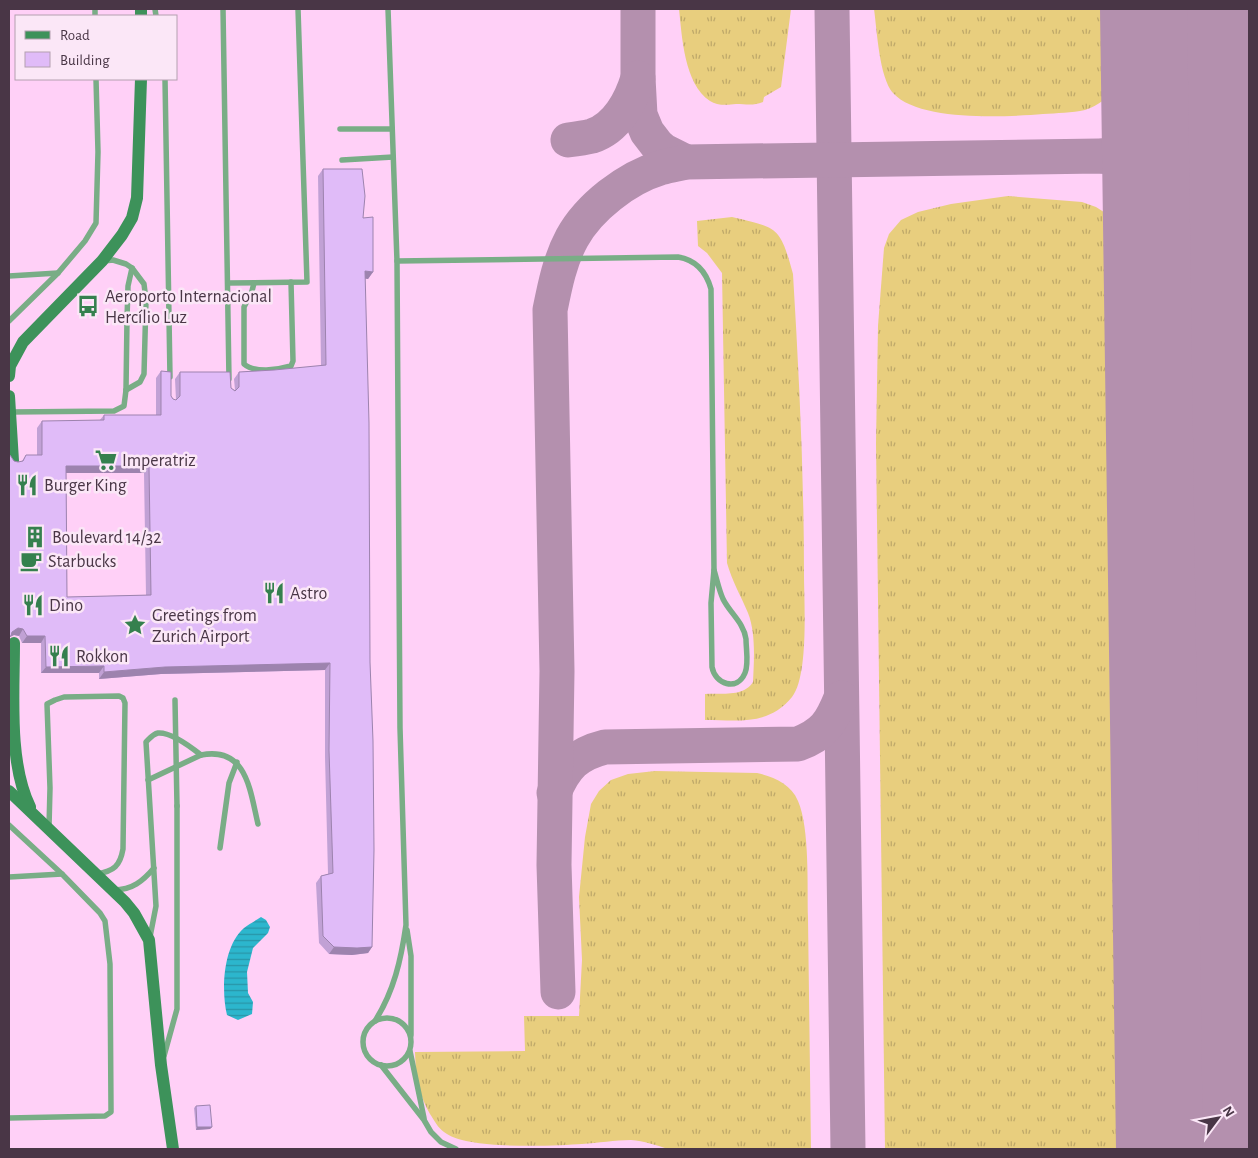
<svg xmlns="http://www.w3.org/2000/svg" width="1258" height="1158" viewBox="0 0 1258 1158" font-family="'Alegreya Sans',sans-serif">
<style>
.grass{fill:url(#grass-tufts)}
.water{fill:url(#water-rules)}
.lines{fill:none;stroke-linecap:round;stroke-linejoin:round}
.taxiway{stroke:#b490ae;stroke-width:35}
.runway{stroke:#b490ae;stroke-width:88}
.service{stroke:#79ad86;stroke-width:5.5}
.secondary{stroke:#3d925a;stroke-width:12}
.service-bridge{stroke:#79ad86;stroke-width:5.5}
.wall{fill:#c1a1d5;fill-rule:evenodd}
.shaded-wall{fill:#9d83ae}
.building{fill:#e0bbf8;stroke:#9d83ae;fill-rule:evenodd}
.labels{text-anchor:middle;stroke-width:5;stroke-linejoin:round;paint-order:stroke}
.poi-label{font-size:18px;fill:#493646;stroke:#fbe7f7;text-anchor:start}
</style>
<defs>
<pattern id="grass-tufts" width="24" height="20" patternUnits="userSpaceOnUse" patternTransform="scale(1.25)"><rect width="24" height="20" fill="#e8ce7e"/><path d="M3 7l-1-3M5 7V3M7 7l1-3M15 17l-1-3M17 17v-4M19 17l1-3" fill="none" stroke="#bea869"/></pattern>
<pattern id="water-rules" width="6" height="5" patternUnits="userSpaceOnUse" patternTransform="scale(1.25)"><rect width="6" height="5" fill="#2cb6cd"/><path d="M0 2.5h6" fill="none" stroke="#2895a8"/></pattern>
</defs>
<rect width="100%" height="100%" fill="#ffd0f7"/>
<g class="grass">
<path d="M679 9H791L781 87 764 97 763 102C753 106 746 104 736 104 728 105 717 106 710 101 684 84 682 36 679 9Z"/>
<path d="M874 9H1129C1129 32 1134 67 1119 86 1110 96 1098 106 1085 110 1072 113 1057 113 1043 114 1007 117 919 122 893 93 879 77 877 30 874 9Z"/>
<polygon points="1245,9 1249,9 1249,312"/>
<polygon points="1008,196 1082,202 1096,207 1110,216 1127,241 1131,253 1143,1149 885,1149 876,443 878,326 884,248 889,234 901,220 918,212 951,204"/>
<path d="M732 217C779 228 780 227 793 274 799 374 804 474 804 574 804 601 809 676 792 697 768 726 739 720 705 720V694C721 693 744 697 753 682 754 661 756 633 748 613 741 596 732 581 727 563L722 273 707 253 698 246 697 221Z"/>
<path d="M655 771 757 773C774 777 791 784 798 801 810 829 807 887 808 918 809 995 810 1072 811 1149H668C656 1145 644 1141 631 1140 615 1140 598 1143 582 1144 553 1146 465 1150 444 1132 438 1128 434 1120 430 1114 418 1092 416 1078 415 1052L525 1051 524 1016H579L582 960 579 897 585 837 591 804 599 791 611 780 628 774Z"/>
</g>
<path class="water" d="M261 917 266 920 270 927 268 933 253 948 247 972 248 993 253 1002 252 1014 238 1020 227 1015C221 990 223 946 244 928 249 924 255 921 261 917Z"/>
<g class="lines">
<g class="taxiway">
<polyline points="638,9 638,78 640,115 647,132 657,145 664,151 686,162"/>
<polyline points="832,9 848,1149"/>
<path d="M568 140C576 139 584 138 592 136 617 128 631 101 638 78"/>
<path d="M1103 156C1149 151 1164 125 1193 94"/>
<path d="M554 793C565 766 577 754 605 747L798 744C824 734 831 723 841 698"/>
<path d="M558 992 554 865 557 671 550 310C555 285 560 260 572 238 589 207 627 178 660 168 669 165 678 164 686 162L1099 156C1150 158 1171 184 1194 226"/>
</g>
<g class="runway">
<polyline points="1144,9 1160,1149"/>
<polyline points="1231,9 1247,1149"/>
</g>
<g class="service">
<polyline points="95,9 95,16"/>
<polyline points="155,9 156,16"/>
<polyline points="223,9 229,379"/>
<polyline points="165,79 170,377"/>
<polyline points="340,129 392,129"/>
<polyline points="342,160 393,157"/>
<polyline points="104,261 113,260 126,264 132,268 144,284 146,300 144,374 140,382 126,390"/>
<path d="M397 261 678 257C696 260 706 271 711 289L714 570"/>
<polyline points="9,276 58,273"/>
<polyline points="228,283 307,282 298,9"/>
<path d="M254 283 252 291 244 307V364C254 373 278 370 291 366L293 361 291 282"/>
<polyline points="9,321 58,273 85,241 96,223 98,152 96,79"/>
<polyline points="11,412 114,411 124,406 126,390 127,319 128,286 132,268"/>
<path d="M714 570C717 580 719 590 723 599 730 613 744 623 746 639 746 649 749 664 745 673 737 692 715 684 712 667L711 603Z"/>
<path d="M148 780 201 755C247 746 250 791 258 824"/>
<polyline points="9,825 62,874 100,913 105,921 110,964 111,1108 111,1112 105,1116 9,1118"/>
<path d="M49 827 50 788 47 704 55 700 64 697 119 696 123 698 125 703 123 849C120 866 114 871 97 874"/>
<polyline points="220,848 229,783 237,762"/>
<polyline points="9,877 62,874"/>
<path d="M114 890C132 890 143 881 154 868"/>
<polyline points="407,930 411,956 411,1035"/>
<path d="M150 937 156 906 146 742C150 738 153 734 158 733 171 732 191 747 201 755"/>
<circle cx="387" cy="1042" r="24"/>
<path d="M375 1021C394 991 401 960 406 925L400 728 397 261 388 9"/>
<polyline points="410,1051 424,1118"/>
<polyline points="164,1056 177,1009 177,806"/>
<polyline points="381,1065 424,1120 431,1132 441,1142 456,1149"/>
</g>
<g class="secondary">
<polyline points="141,9 141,16"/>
<polyline points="9,376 10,366 23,342 102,261 122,235 132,218 137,198 141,79"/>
<polyline points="9,396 13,461"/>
<path d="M14 643C14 693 8 762 30 807"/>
<polyline points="9,791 125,902 134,913 149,940 161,1065 173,1149"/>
</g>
<polyline class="service-bridge" points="175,700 177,806"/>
</g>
<g class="wall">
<path d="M323 169 363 218 373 272 368 279 365 278 372 947 368 953 352 955 329 954 319 943 316 883 321 876 328 874 325 757V670L161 674 99 679V673H41V643H22L19 636 14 635 10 637 9 639V455L14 461 18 462 22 461 26 455H37V428L42 421H99L104 415H156V378L161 371 171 396 173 399 176 400 175 379 180 372 231 388 235 390 234 379 239 372 274 370 321 366 318 176ZM66 473H144L146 595 67 597Z"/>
<polygon points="196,1106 212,1127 210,1129 196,1130 194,1108"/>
</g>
<g class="shaded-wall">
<polygon points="365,271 373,272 368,279 360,278"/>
<polygon points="66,466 149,466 144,473 61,473"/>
<polygon points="18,628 23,629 19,636 14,635 10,637 9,639 9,636 12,632"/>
<polygon points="27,636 45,636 41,643 22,643"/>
<polygon points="330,663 325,670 161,674 99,679 104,672 165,667"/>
<polygon points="104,666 99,673 41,673 46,667"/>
<polygon points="334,947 372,947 368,953 352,955 329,954"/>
<polygon points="197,1127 212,1127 210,1129 196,1130"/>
</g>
<g class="building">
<path d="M323 169H362L365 196 363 218 373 217V272L365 271 369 423 370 662 373 741 374 850 372 947 357 948 334 947 323 936 321 876 333 873 329 750 330 663 165 667 104 672V666L46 667 45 636H27L23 629 18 628 12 632 11 636H9V455H10L14 461 18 462 23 461 26 455H42V421L104 420V415H161V371L171 372V396L173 399 176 400 180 396V372H230L231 388 235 391 239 387V372L274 370 326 365ZM66 466H149L151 595 67 597Z"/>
<polygon points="210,1105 212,1127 197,1127 196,1106"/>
</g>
<defs>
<g id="bus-bare" transform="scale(1.725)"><path d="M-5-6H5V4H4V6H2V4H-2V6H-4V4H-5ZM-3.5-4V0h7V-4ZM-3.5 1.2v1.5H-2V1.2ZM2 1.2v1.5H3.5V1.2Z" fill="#35804e" stroke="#fbe7f7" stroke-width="2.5" paint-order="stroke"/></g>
<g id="supermarket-bare" transform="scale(1.725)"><path d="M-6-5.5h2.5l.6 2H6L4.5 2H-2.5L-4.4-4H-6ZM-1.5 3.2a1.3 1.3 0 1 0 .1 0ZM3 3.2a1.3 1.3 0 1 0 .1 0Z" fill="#35804e" stroke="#fbe7f7" stroke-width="2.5" paint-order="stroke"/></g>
<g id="restaurant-bare" transform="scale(1.725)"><path d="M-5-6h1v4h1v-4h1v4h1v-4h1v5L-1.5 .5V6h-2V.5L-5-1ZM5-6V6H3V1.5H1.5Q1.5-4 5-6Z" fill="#35804e" stroke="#fbe7f7" stroke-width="2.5" paint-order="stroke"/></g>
<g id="building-bare" transform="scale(1.725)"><path d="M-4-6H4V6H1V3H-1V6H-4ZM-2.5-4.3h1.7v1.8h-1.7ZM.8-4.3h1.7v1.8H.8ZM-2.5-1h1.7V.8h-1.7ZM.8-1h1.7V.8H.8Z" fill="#35804e" stroke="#fbe7f7" stroke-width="2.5" paint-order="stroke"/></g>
<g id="cafe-bare" transform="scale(1.725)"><path d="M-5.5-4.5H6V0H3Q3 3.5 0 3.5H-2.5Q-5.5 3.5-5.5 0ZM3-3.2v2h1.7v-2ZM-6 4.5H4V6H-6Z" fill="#35804e" stroke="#fbe7f7" stroke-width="2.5" paint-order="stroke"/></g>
<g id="sight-bare" transform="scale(1.725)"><path d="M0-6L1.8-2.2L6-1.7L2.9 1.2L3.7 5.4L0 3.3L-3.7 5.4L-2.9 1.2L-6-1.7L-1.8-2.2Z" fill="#35804e" stroke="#fbe7f7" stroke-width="2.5" paint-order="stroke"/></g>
</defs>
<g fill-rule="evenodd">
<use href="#bus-bare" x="88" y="306"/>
<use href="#supermarket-bare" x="106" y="460"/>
<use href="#restaurant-bare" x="27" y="485"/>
<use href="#building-bare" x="35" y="537"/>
<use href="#cafe-bare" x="31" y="561"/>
<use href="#restaurant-bare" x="274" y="593"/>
<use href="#restaurant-bare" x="33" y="605"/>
<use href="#sight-bare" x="135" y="625"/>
<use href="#restaurant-bare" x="59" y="656"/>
</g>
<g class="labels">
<g class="poi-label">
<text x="105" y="302">Aeroporto Internacional<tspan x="105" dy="21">Hercílio Luz</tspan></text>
<text x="122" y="466">Imperatriz</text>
<text x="44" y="491">Burger King</text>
<text x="52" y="543">Boulevard 14/32</text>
<text x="48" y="567">Starbucks</text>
<text x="290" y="599">Astro</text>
<text x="49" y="611">Dino</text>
<text x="152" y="621">Greetings from<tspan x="152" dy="21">Zurich Airport</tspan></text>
<text x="76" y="662">Rokkon</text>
</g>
</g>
<rect width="1258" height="1158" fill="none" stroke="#493646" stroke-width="20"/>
<rect x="15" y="15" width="162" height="65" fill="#fbe7f7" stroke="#b4a0b0"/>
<rect x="25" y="31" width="25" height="8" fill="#3d925a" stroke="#b4a0b0"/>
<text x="60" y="40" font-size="15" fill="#493646">Road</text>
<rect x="25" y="52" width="25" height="15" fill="#e0bbf8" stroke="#b4a0b0"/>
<text x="60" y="65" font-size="15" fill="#493646">Building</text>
<g transform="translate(1218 1118) rotate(58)" stroke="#fbe7f7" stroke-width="4" paint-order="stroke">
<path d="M0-4L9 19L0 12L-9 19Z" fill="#493646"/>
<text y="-8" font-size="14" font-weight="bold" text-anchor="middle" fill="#493646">N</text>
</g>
</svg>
